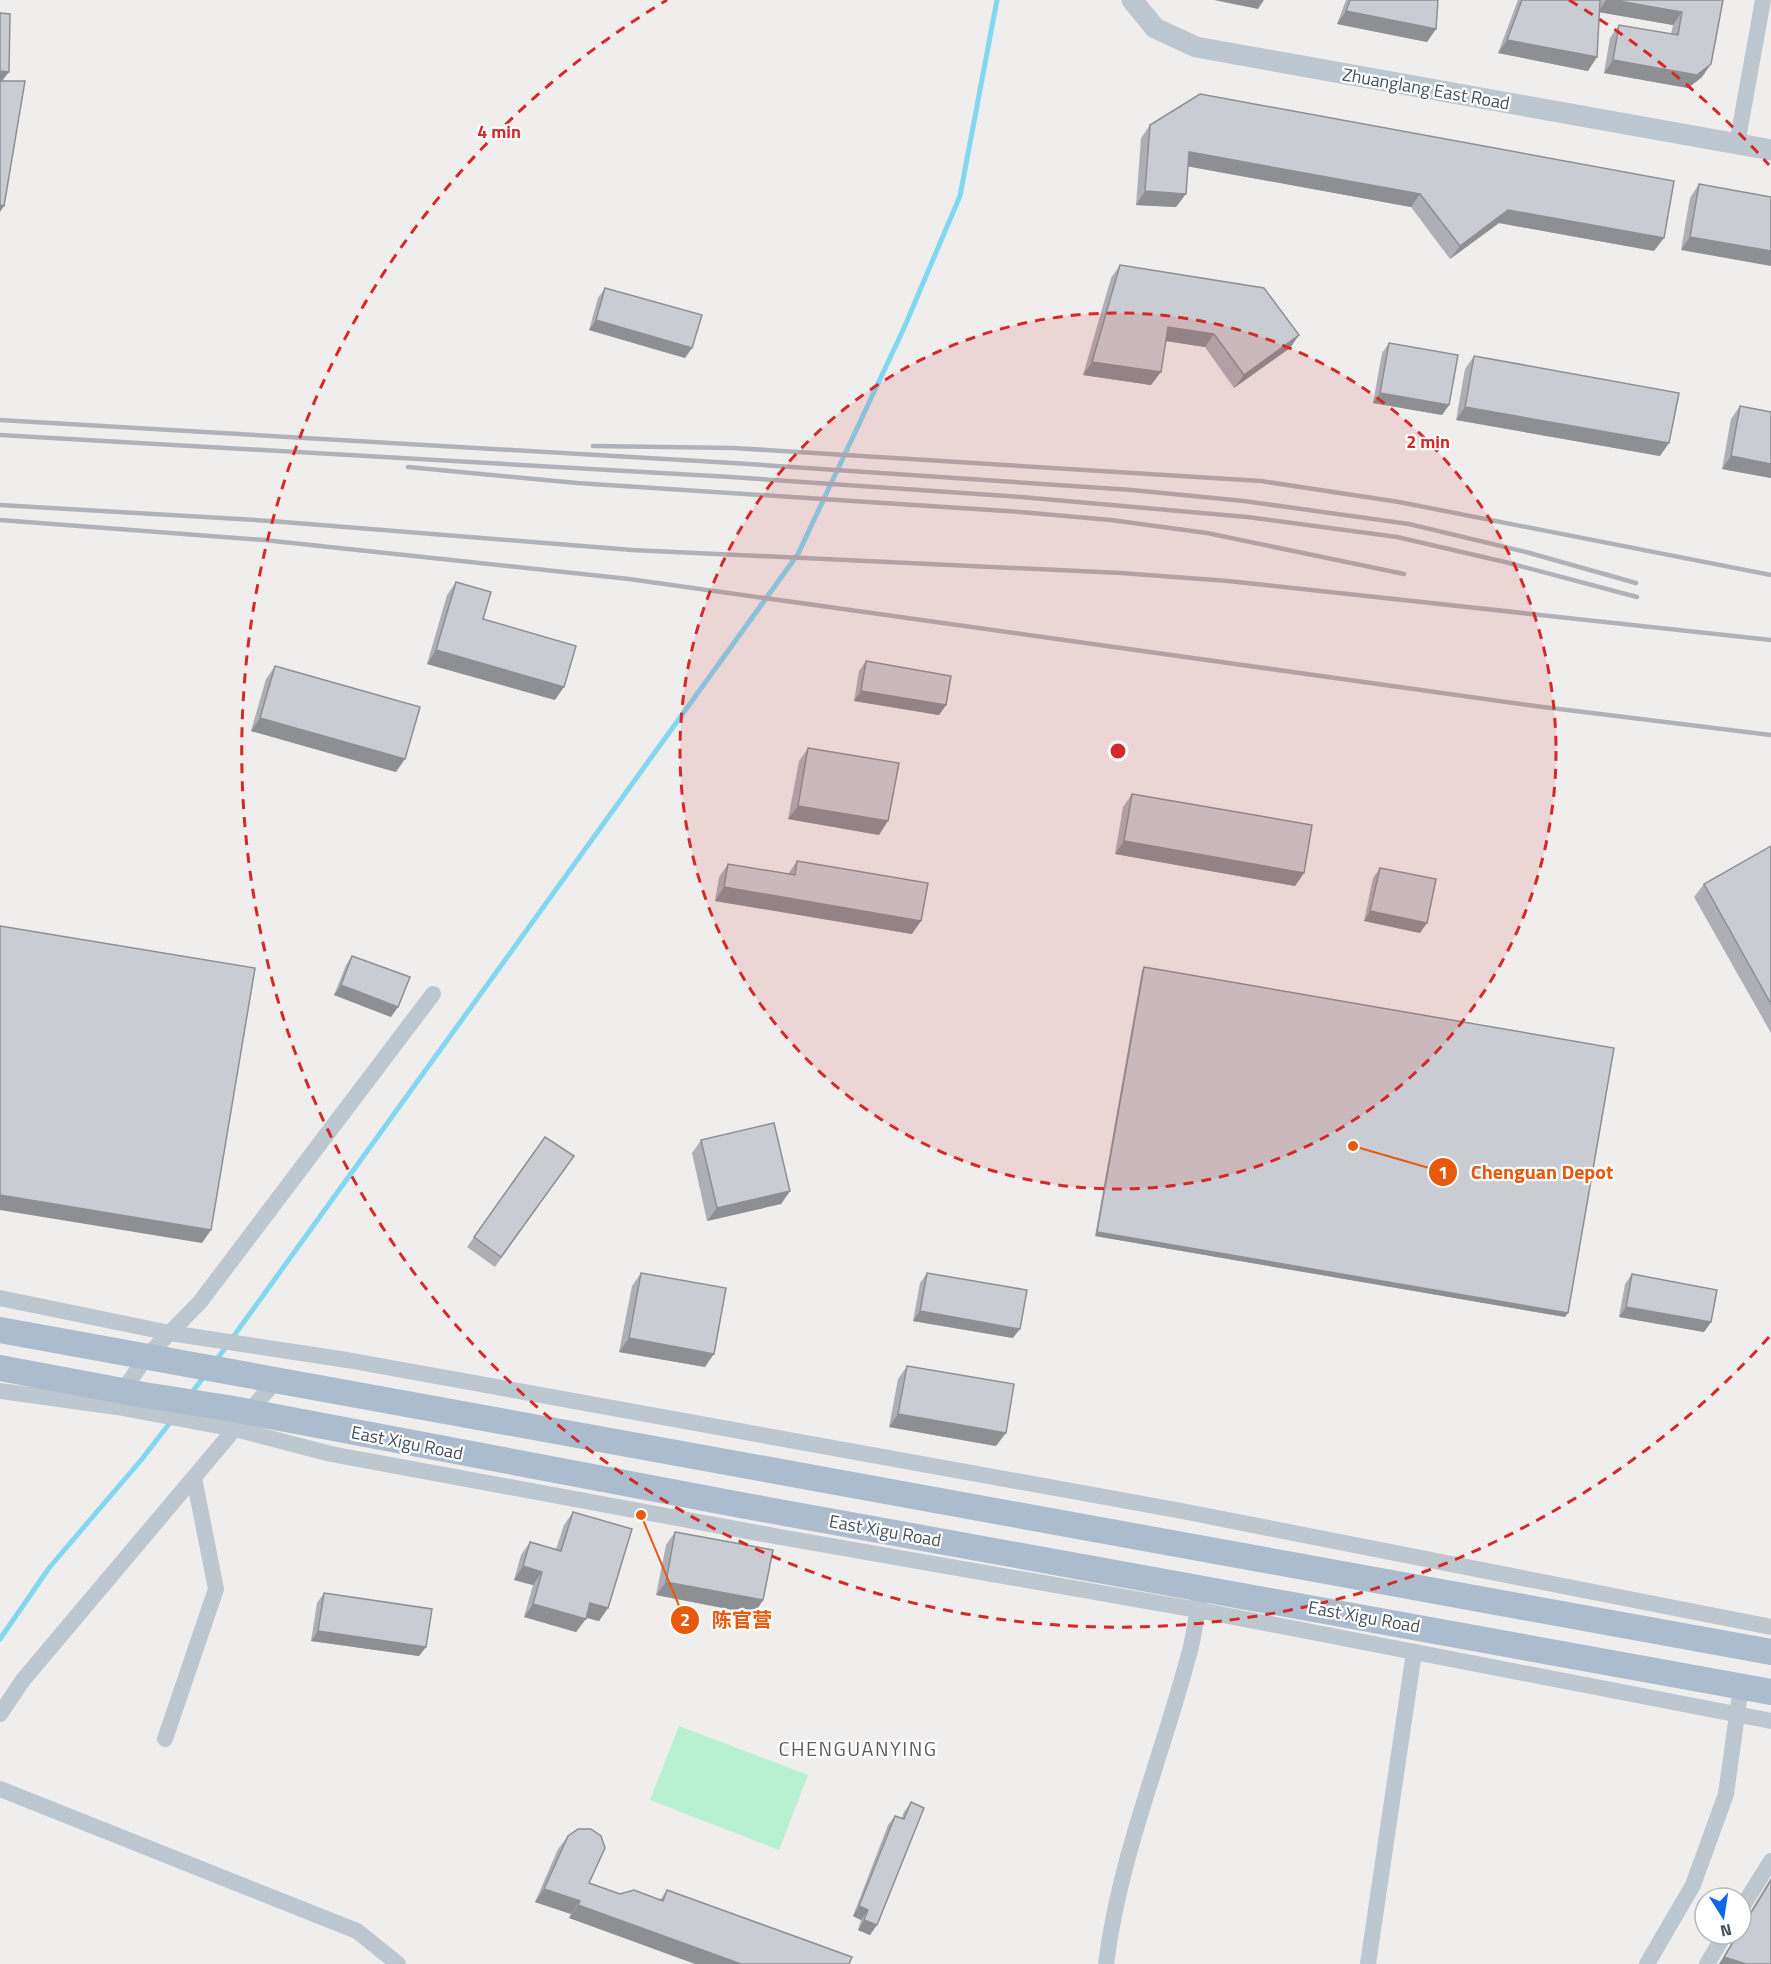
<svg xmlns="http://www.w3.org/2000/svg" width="1771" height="1964" viewBox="0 0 1771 1964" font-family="'Titillium Web','Noto Sans SC',sans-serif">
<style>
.garden{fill:#b8f1d0}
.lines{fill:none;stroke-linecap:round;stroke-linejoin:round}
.stream{stroke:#82d7f1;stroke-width:5}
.minor{stroke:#bcc7d0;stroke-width:16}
.tertiary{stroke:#bcc7d0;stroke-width:21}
.primary{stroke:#abbcce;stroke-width:26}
.rail{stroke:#afb2b8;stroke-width:4.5}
.wall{fill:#adafb5}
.shaded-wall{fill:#8d8f93}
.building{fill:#c9ccd2;stroke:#8d8f93;stroke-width:1.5}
.ring{fill:none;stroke:#d62828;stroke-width:3;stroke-dasharray:10 8}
.labels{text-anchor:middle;stroke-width:4.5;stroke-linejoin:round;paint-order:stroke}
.street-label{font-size:18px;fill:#44505c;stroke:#fff}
.neighbourhood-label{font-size:20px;letter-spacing:1.5px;fill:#595d63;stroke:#fff}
.centre{fill:#d62828;stroke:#fff;stroke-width:3}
.ring-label{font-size:18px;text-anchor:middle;font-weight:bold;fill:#d62828;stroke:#fff;stroke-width:4.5;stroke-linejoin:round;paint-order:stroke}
.leader{fill:none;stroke:#e8590c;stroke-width:2}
.callout-dot{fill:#e8590c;stroke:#fff;stroke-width:2}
.mark-label{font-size:18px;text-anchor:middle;font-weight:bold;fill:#fff}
.callout-label{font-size:20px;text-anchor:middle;font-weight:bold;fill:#e8590c;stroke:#fff;stroke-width:4.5;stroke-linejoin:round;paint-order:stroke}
</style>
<rect width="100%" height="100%" fill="#f0eded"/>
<polygon class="garden" points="679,1726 808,1775 779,1850 650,1800"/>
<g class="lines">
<g class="stream">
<polyline points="215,1362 798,554 904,328 960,196 997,0"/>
<polyline points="190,1395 206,1374"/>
<polyline points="0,1639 49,1568 142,1459 172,1420"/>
</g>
<g class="minor">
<polyline points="1737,144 1763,0"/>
<polyline points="0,1298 170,1333 347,1360 1182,1511 1771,1627"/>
<polyline points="0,1391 117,1407 235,1429 331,1454 780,1537 1198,1610 1771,1721"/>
<polyline points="123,1391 146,1357 200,1302 433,994"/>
<polyline points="0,1714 23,1680 276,1380"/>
<polyline points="165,1739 216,1589 194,1478"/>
<polyline points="0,1789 357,1931 398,1964"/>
<polyline points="1741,1909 1771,1861"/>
<path d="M1106 1964C1119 1858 1162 1757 1189 1654 1194 1637 1196 1618 1199 1600"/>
<polyline points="1368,1964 1414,1652"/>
<polyline points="1647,1964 1693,1885 1726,1794 1741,1686"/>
<polyline points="1707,1964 1725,1934"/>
</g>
<polyline class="tertiary" points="1132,0 1155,28 1196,47 1771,150"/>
<g class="primary">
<polyline points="0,1330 1771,1652"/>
<polyline points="0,1368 144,1395 228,1408 746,1506 1771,1692"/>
</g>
<g class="rail">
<polyline points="0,420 733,463 1132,490 1244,501 1409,524 1526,552 1636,583"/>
<polyline points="0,435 731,477 1021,497 1247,517 1397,537 1505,562 1637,597"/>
<polyline points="593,446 734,448 1261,481 1399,502 1771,575"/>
<polyline points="408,467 577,483 1020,512 1111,520 1207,533 1404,574"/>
<polyline points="0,505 271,521 632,550 1121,573 1228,581 1771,640"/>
<polyline points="0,520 264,540 629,579 1535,706 1771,735"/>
</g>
</g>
<g class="wall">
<polygon points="1346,0 1438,0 1436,29 1427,42 1337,24"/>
<polygon points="1518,0 1723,0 1702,77 1688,88 1604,73 1610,38 1619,25 1671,34 1673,25 1599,12 1588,71 1498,53"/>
<polygon points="1150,125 1654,251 1499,223 1450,259 1411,207 1188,166 1176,207 1136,205 1141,138"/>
<polygon points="1699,184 1771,197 1681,250 1690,198"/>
<polygon points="1120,265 1299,335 1290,348 1234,388 1205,347 1166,341 1151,385 1083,375 1111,278"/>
<polygon points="605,288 685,358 589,330 598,298"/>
<polygon points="1389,343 1449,405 1442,415 1373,403 1382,353"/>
<polygon points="1474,356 1660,456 1456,420 1465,369"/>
<polygon points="1740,406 1771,412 1771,478 1722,469 1731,419"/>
<polygon points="456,582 483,619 555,700 427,664 447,595"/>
<polygon points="866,661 946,705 939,715 854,701 859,671"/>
<polygon points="275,666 396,772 251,731 266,679"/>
<polygon points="808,748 879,835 788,819 799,761"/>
<polygon points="1132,794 1304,873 1295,886 1115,854 1123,807"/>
<polygon points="1771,846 1771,1033 1694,897 1704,884"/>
<polygon points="797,861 912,934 715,901 719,877 728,864 788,874"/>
<polygon points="1380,868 1420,933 1364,921 1373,878"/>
<polygon points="352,956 391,1017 334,995 346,965"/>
<polygon points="1144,967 1565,1317 1095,1236 1142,970"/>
<polygon points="545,1137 574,1156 495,1267 467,1247"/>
<polygon points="701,1140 790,1191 781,1204 707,1221 692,1153"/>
<polygon points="641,1273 705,1367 619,1352 632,1286"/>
<polygon points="927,1273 1013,1338 913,1321 920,1283"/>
<polygon points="1632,1274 1711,1322 1704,1332 1619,1317 1625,1284"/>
<polygon points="907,1366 996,1446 889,1427 898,1379"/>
<polygon points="573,1512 608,1608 599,1621 586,1618 576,1632 524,1617 533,1585 514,1580 521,1555 530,1542 556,1549 564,1525"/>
<polygon points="675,1532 763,1600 754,1614 656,1595 666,1545"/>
<polygon points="324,1593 426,1647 419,1656 311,1641 317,1603"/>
<polygon points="911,1802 870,1935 858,1930 861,1920 853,1916 888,1825 895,1816 902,1818 904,1812"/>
<polygon points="568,1836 589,1883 620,1894 660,1900 667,1890 852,1957 569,1918 571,1914 535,1902 558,1849"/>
<polygon points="1771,1878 1771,1964 1719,1964 1737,1934 1741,1934 1741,1927"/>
</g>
<g class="shaded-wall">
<polygon points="1214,0 1264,0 1258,9"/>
<polygon points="1606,0 1613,0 1682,12 1673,25 1598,12"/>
<polygon points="1346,11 1436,29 1427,42 1337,24"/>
<polygon points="1507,40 1597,57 1588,71 1498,53"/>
<polygon points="1613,60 1711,64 1702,77 1688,88 1604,73"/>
<polygon points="0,71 9,72 2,81 0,81"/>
<polygon points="1189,152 1420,194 1411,207 1180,165"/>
<polygon points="1145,191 1186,194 1176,207 1136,205"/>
<polygon points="0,205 4,206 0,212"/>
<polygon points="1508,210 1664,238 1654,251 1499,223 1450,259 1460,246"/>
<polygon points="1690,237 1771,251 1771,266 1681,250"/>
<polygon points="596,320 692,348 685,358 589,330"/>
<polygon points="1168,327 1214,334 1205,347 1159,340"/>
<polygon points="1299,335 1290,348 1234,388 1244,375"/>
<polygon points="1092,362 1161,372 1151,385 1083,375"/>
<polygon points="1380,393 1449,405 1442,415 1373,403"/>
<polygon points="1465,407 1669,443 1660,456 1456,420"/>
<polygon points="1731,456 1771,464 1771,478 1722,469"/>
<polygon points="436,650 564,687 555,700 427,664"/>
<polygon points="861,691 946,705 939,715 854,701"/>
<polygon points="260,718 405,759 396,772 251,731"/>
<polygon points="798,806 888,821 879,835 788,819"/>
<polygon points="1124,841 1304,873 1295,886 1115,854"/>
<polygon points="724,887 921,921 912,934 715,901"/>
<polygon points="1370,911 1427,923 1420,933 1364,921"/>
<polygon points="341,985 398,1007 391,1017 334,995"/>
<polygon points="790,1191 781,1204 707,1221 717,1208"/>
<polygon points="0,1195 211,1230 202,1243 0,1210"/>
<polygon points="1097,1232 1568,1313 1565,1317 1095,1236"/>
<polygon points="1626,1307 1711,1322 1704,1332 1619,1317"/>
<polygon points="920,1311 1020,1329 1013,1338 913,1321"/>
<polygon points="629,1338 714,1354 705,1367 619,1352"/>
<polygon points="898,1414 1006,1433 996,1446 889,1427"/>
<polygon points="523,1566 542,1572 533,1585 514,1580"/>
<polygon points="666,1582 763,1600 754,1614 656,1595"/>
<polygon points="590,1603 608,1608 599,1621 581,1616"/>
<polygon points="533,1604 586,1619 576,1632 524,1617"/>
<polygon points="318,1631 426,1647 419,1656 311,1641"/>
<polygon points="544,1889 580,1901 571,1914 535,1902"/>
<polygon points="578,1905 741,1964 695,1964 569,1918"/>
<polygon points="859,1906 868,1910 861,1920 853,1916"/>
<polygon points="864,1920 877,1925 870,1935 858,1930"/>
<polygon points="1724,1957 1746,1964 1719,1964"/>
</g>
<g class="building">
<polygon points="1350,0 1438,0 1436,29 1346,11"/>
<polygon points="1522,0 1600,0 1597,57 1507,40"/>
<polygon points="1613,0 1723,0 1711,64 1697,75 1613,60 1619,25 1678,35 1682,12"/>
<polygon points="0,13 10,14 9,72 0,71"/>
<polygon points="0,81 25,81 4,206 0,205"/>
<polygon points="1200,94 1674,181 1664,238 1508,210 1460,246 1420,194 1189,152 1186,194 1145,191 1150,125"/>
<polygon points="1699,184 1771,197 1771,251 1690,237"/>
<polygon points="1120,265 1264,288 1299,335 1244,375 1214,334 1168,327 1161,372 1092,362"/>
<polygon points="605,288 702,315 692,348 596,320"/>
<polygon points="1389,343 1458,355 1449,405 1380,393"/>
<polygon points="1474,356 1679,393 1669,443 1465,407"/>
<polygon points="1740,406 1771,412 1771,464 1731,456"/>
<polygon points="456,582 491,592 483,619 576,646 564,687 436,650"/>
<polygon points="866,661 951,676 946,705 861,691"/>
<polygon points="275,666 420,707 405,759 260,718"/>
<polygon points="808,748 899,763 888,821 798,806"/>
<polygon points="1132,794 1312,825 1304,873 1124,841"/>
<polygon points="1771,846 1771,1004 1704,884"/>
<polygon points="797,861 928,883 921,921 724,887 728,864 795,875"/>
<polygon points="1380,868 1436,879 1427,923 1370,911"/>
<polygon points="0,926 255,968 211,1230 0,1195"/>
<polygon points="352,956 410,977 398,1007 341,985"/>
<polygon points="1144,967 1614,1048 1568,1313 1097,1232"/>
<polygon points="774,1123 790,1191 717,1208 701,1140"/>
<polygon points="545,1137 574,1156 501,1257 474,1237"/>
<polygon points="641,1273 726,1288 714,1354 629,1338"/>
<polygon points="927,1273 1027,1290 1020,1329 920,1311"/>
<polygon points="1632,1274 1717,1290 1711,1322 1626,1307"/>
<polygon points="907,1366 1014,1384 1006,1433 898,1414"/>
<polygon points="573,1512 632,1529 608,1608 590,1603 586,1619 533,1604 542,1572 523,1566 530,1542 561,1551"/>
<polygon points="675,1532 773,1550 763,1600 666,1582"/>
<polygon points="324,1593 432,1609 426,1647 318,1631"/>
<polygon points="911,1802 924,1808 877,1925 864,1920 868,1910 859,1906 895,1816 904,1819"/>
<polygon points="578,1829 591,1829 601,1836 605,1848 589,1883 620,1894 634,1890 663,1901 667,1890 852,1957 849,1964 741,1964 578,1905 580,1901 544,1889 568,1836"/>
<polygon points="1771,1880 1771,1964 1746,1964 1724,1957 1738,1934 1741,1934 1741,1929"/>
</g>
<circle cx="1118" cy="751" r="438" fill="#d62828" fill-opacity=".12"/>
<g class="ring">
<circle cx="1118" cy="751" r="438"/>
<path d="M1769 1337A876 876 0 1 1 667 0M1569 0A876 876 0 0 1 1769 165"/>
</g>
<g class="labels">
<g class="street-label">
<text transform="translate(1426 89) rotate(10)" y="6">Zhuanglang East Road</text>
<text transform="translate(407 1443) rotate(11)" y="6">East Xigu Road</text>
<text transform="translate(885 1531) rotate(10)" y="6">East Xigu Road</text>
<text transform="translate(1364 1617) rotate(10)" y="6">East Xigu Road</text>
</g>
<g class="neighbourhood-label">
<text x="858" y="1756">CHENGUANYING</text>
</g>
</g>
<circle cx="1118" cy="751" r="9" class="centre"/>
<g class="ring-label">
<text x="499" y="138">4 min</text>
<text x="1428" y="448">2 min</text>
</g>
<path class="leader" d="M1353 1146L1443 1172M641 1515L685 1620"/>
<g class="callout-dot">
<circle cx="1353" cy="1146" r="6"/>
<circle cx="641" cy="1515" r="6"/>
<circle cx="1443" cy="1172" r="15"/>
<circle cx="685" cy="1620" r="15"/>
</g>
<g class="mark-label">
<text x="1443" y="1179">1</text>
<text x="685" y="1626">2</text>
</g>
<g class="callout-label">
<text x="1542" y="1179">Chenguan Depot</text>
<text x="742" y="1627">陈官营</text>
</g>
<g transform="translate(1723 1916) rotate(168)"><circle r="28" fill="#ffffff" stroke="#b4b9be" stroke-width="1.5"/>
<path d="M0-4.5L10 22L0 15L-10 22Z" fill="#0e67e9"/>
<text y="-9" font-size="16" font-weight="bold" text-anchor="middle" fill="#44505c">N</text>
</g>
</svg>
